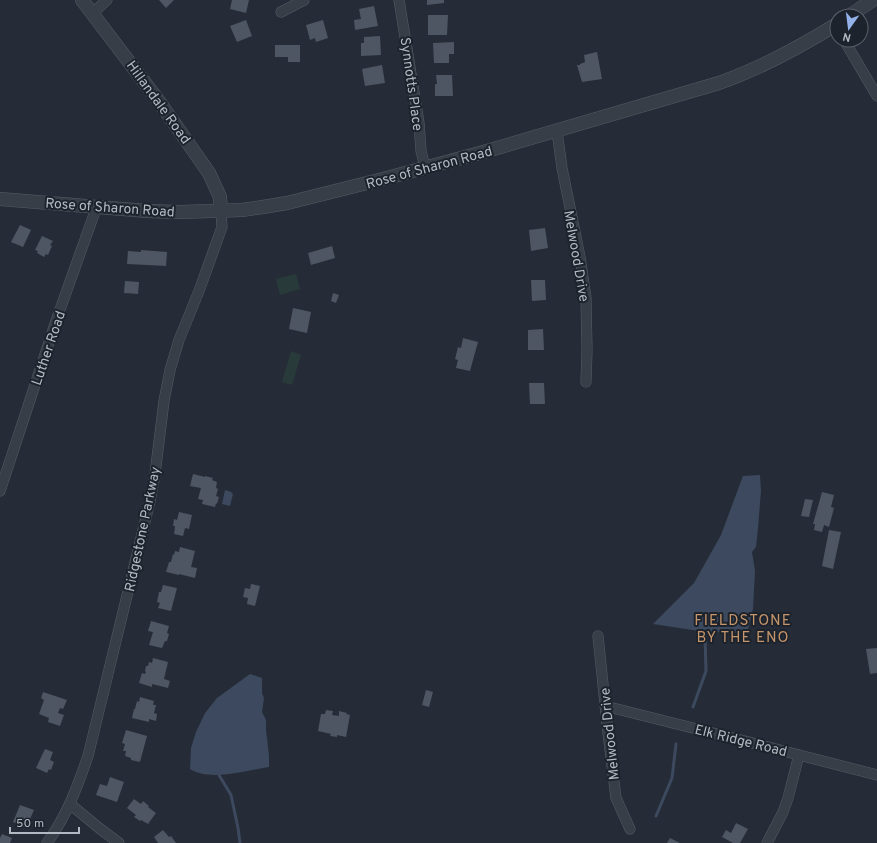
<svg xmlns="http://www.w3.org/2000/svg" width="877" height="843" viewBox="0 0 877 843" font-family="Overpass,sans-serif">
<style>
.green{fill:#293a3a}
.water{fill:#3c495e}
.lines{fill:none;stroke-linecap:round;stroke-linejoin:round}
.stream{stroke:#3c495e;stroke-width:3}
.building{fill:#4d5662}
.minor-casing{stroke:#565c65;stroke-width:11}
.tertiary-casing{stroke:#565c65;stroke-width:14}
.minor{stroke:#383e47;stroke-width:10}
.tertiary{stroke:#383e47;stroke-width:13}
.labels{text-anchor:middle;stroke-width:4;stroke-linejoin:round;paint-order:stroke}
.street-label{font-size:14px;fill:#b3b9c3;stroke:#1d232c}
.neighbourhood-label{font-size:15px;letter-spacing:1px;fill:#c5956c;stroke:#1d232c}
</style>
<rect width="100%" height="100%" fill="#252c37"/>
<g class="green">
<polygon points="296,274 300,289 280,295 276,279"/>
<polygon points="291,351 301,355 292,385 282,382"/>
</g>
<g class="water">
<polygon points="760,475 761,491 758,528 756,547 752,552 755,571 753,609 747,633 706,632 653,624 694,583 721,535 743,476"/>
<polygon points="225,490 231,492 233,494 230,506 222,504"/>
<path d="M250 674 262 678V693L264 698 262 712 266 720V731L267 738 269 756V767C247 770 210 782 190 769L191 748 196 732 205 713 217 698Z"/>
</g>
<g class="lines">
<g class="stream">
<polyline points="693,707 706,671 705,637 707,629"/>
<polyline points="220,773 219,775 231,795 238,828 240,843"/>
<polyline points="656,816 672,778 676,744"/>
</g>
</g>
<g class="building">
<polygon points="159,0 174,0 166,8"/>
<polygon points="232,0 249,0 246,13 230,9"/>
<polygon points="427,0 444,0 444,3 427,5"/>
<polygon points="374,6 378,26 355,30 354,20 361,19 359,9"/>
<polygon points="428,15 448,15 447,35 428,35"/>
<polygon points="246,20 252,36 237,42 230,26"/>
<polygon points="323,20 328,38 316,42 315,38 310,40 306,25"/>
<polygon points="380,36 381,55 361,56 361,43 364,43 364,37"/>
<polygon points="454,42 454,54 449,54 449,63 434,63 433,43"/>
<polygon points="275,45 300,45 300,62 288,62 288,57 275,57"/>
<polygon points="597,52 602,79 582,82 577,65 580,65 580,64 585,62 584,55"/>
<polygon points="382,65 385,83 365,86 362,69"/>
<polygon points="436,75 452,75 453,96 435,96 435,84 437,84"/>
<polygon points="20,225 31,230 23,247 11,242"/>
<polygon points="545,228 548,248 531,251 529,230"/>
<polygon points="42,236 53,241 50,245 52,246 48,255 46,254 44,257 37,253 38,251 35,250"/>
<polygon points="332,246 335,258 311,265 308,253"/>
<polygon points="141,250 167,252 166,266 127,264 128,251 141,252"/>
<polygon points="531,280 545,280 546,300 532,301"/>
<polygon points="125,281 139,282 138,294 124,293"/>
<polygon points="333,293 339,295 336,303 331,301"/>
<polygon points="293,308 311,312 307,333 289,329"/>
<polygon points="543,329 544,350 528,350 528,330"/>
<polygon points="463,338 478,342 470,371 456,368 458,360 455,359 458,347 461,348"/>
<polygon points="529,383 544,383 545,404 530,404"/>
<polygon points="193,474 205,477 205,476 213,478 212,480 217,482 216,488 218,489 216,496 219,497 217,504 216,503 215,507 202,504 203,500 198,499 201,488 190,486"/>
<polygon points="822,492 834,495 831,507 834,508 829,527 824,525 822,532 814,530 815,524 813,524"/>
<polygon points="805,499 813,500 809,517 801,516"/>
<polygon points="179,512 192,515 189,529 185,528 183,536 174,534 175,526 173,526 174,519 177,520"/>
<polygon points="829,530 841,532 833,569 822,566"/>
<polygon points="180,547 195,551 191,567 197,568 195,578 179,574 179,575 166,572 169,562 171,562 173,554 174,555 175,551 179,552"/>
<polygon points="251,584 260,586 255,606 247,604 248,598 243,597 245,588 250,589"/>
<polygon points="163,585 177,588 171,611 158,608 160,603 157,602 159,592 161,592"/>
<polygon points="151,621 169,626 167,633 169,634 167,641 165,641 162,648 149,645 153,632 148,631"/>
<polygon points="877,648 877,673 870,674 866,649"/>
<polygon points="153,658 168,662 164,679 170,681 168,688 152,684 152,687 139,683 142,673 145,674 146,672 145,671 146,666 148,666 149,662 152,663"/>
<polygon points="426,690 433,692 429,707 422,705"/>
<polygon points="43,692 67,700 63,709 60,708 58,713 64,715 60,726 48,722 49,718 39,714 44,700 41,698"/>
<polygon points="140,697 154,701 153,705 156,705 154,713 157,714 156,721 149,719 149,722 132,718 134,709 135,709 137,701 139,702"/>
<polygon points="326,710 333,711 332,715 339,716 339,711 347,713 346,714 350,715 346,737 337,735 337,737 330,736 331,734 318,731 321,714 325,714"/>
<polygon points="126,730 147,736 140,762 131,760 131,758 125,756 126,751 123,751 125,744 122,743"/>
<polygon points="45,749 53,752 50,760 54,762 51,770 49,769 47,773 36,768"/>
<polygon points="110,777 124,782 117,802 96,795 100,784 107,786"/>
<polygon points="134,799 141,804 143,801 149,806 148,807 156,813 148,824 141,820 140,821 134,817 136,815 127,808"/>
<polygon points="20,805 34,810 29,821 27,821 24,827 13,822"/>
<polygon points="736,823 748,829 740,843 733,843 722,837 726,830 731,833"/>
<polygon points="163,830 169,837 171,836 176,843 158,843 154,837"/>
<polygon points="2,834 12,838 10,843 0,843 0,838"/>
<polygon points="670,838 680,843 667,843"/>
</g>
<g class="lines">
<g class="minor-casing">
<g id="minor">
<polyline points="399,0 419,123 421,151 425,167"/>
<polyline points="281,12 304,0"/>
<polyline points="93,13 107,0"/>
<polyline points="844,40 877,96"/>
<polyline points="557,131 562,168 580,257 586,298 587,350 586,382"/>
<polyline points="0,491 57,318 97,206"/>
<polyline points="598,636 608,733 616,798 630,829"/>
<polyline points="605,706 764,746 877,775"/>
<polyline points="70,804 99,828 119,843"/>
<path d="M47 843C67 815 77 788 88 756L150 501 155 474 164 401 170 370 179 340 199 291 222 227 221 211"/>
<polyline points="767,843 783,812 788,798 799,755"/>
</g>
</g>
<g class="tertiary-casing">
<g id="tertiary">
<polyline points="82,0 158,100 209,173 220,197 221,211"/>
<polyline points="849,16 873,0"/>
<path d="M0 199 147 211 180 212 242 210 263 207 287 203 383 179 480 153 719 83C761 68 800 47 837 24"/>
</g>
</g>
<use href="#minor" class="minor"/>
<use href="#tertiary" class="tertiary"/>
</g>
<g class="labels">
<g class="street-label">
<text transform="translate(412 84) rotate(82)" y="5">Synnotts Place</text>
<text transform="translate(159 102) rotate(54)" y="5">Hillandale Road</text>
<text transform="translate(429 167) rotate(-15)" y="5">Rose of Sharon Road</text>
<text transform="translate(110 207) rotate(4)" y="5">Rose of Sharon Road</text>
<text transform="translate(577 256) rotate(80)" y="5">Melwood Drive</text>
<text transform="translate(48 348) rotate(-71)" y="5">Luther Road</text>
<text transform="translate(142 529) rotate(-78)" y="5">Ridgestone Parkway</text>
<text transform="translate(609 734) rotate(-96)" y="5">Melwood Drive</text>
<text transform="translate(741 740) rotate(14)" y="5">Elk Ridge Road</text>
</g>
<g class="neighbourhood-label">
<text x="743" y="625">FIELDSTONE<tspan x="743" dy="17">BY THE ENO</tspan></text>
</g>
</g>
<g transform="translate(849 28) rotate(194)"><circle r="19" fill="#1d232c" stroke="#595f68"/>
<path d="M0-3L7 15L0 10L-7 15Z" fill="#92b2e9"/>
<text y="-6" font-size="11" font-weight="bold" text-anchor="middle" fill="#b3b9c3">N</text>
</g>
<path d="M10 827v6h69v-6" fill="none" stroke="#b3b9c3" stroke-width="2"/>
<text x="16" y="827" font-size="12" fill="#b3b9c3" stroke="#1d232c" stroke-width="3" paint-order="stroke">50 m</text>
</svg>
